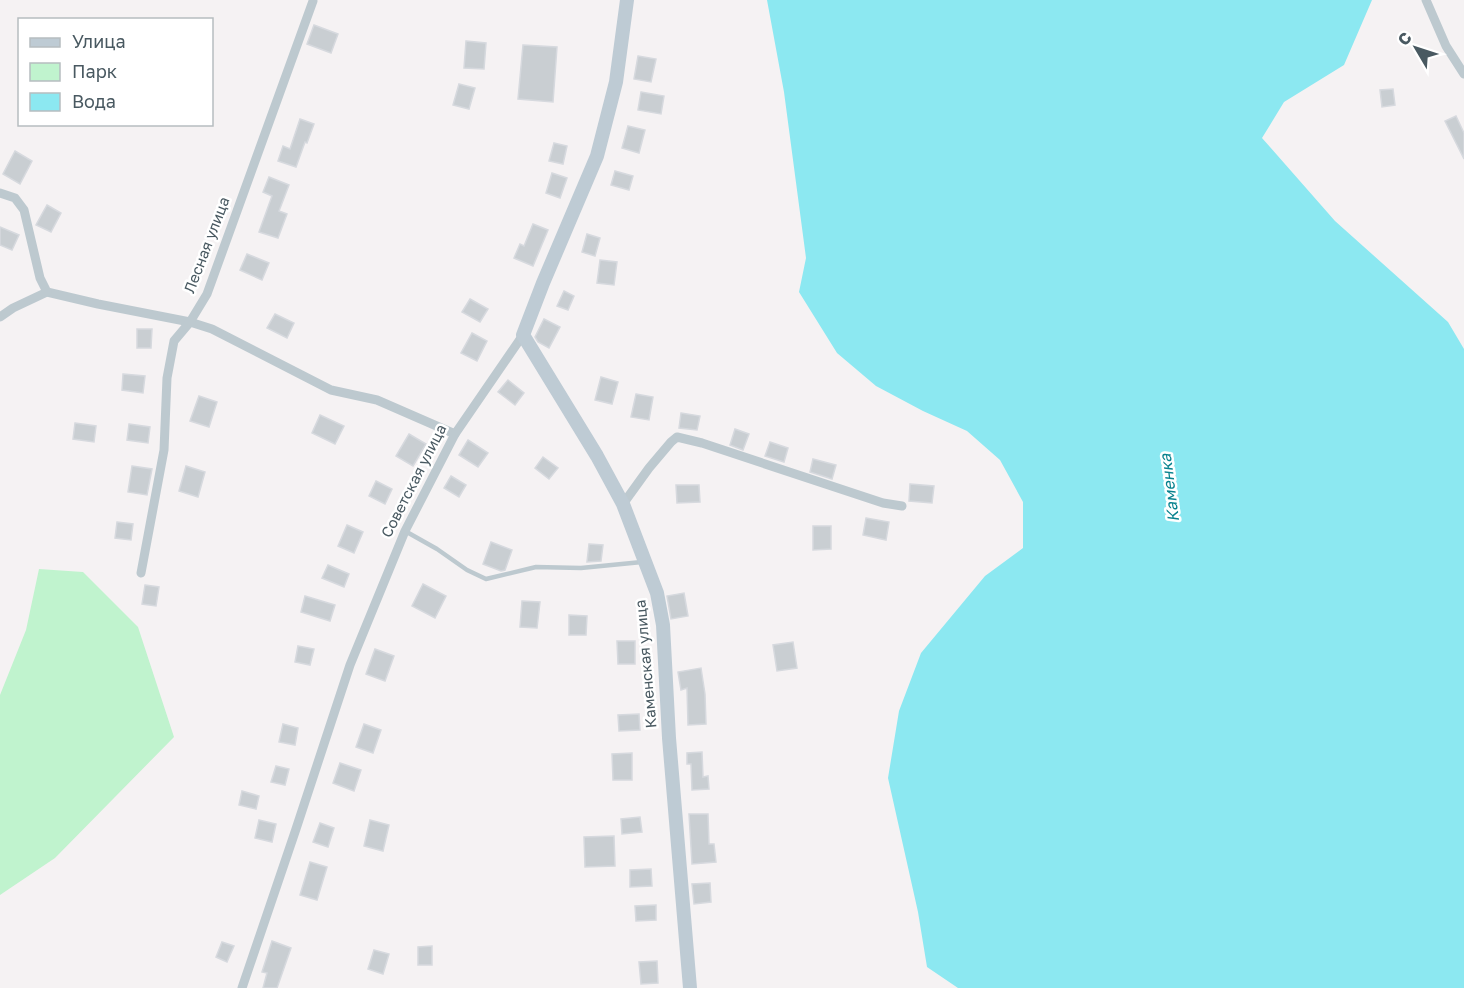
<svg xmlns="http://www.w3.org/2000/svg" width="1464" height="988" viewBox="0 0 1464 988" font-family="'Golos Text',sans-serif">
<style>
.green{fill:#c0f3ce}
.water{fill:#8ce8f1}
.building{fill:#c9ced2;stroke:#d6d9de;stroke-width:1.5}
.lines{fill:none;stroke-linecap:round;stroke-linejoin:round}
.lane{stroke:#bdc9cf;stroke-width:4.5}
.street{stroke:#bdc9cf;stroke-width:9}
.secondary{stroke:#becbd4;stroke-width:14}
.labels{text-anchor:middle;stroke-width:5;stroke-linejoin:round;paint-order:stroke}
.street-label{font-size:15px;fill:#495961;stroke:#fff}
.water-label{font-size:16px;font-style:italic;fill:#08828e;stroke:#fff}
</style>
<rect width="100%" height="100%" fill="#f5f2f3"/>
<polygon class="green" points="39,569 83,572 138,627 174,737 55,858 0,895 0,695 26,630"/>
<polygon class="water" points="767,0 1372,0 1344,65 1284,102 1262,138 1335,221 1448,322 1464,349 1464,988 958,988 927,967 918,912 888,778 899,711 921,653 985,576 1023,548 1023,502 1000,460 967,431 923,411 876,386 837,353 799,292 806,258 784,92"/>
<g class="building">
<polygon points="314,25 338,34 331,53 307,44"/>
<polygon points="466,41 486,43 484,69 464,68"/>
<polygon points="523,45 557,47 553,102 518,99"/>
<polygon points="638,56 656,59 651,82 634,79"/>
<polygon points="459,84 475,88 469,109 453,105"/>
<polygon points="1393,89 1395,105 1382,107 1380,90"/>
<polygon points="641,92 664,96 661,114 638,110"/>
<polygon points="1456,116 1464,133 1464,159 1445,121"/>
<polygon points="300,119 314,124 307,143 305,142 296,167 278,161 283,146 290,149"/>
<polygon points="628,126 645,130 639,153 622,148"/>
<polygon points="554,143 567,146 563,164 549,161"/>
<polygon points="15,151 32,161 20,184 3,174"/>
<polygon points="615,171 633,176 629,190 611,185"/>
<polygon points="552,173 567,178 560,198 546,193"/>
<polygon points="269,177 289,185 279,211 287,214 278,238 259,232 272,196 263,192"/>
<polygon points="47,205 61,213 51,232 36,225"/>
<polygon points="533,224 548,230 533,266 514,258 520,244 524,246"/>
<polygon points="0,227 19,235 12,250 0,245"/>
<polygon points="587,234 600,238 595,256 582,252"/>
<polygon points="247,254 269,263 262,280 240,270"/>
<polygon points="600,260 617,262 614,285 597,283"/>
<polygon points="564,291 574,296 568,310 557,306"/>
<polygon points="470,299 488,309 480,322 462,312"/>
<polygon points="275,314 294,323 287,338 267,328"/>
<polygon points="544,319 560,327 549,348 538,342 535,337"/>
<polygon points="137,329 152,329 151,348 137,348"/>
<polygon points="472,333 487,341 477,361 461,353"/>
<polygon points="123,374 145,376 143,393 122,390"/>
<polygon points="601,377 618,382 612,404 595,400"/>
<polygon points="508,380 524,393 515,405 498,392"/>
<polygon points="636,394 653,397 649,420 631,417"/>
<polygon points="199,396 217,402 209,427 190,421"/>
<polygon points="681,413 700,416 697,430 679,428"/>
<polygon points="320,415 344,426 335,444 312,433"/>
<polygon points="75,423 96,426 94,442 73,439"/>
<polygon points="129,424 150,427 148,443 127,440"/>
<polygon points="735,429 749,434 743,450 730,445"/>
<polygon points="409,434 426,444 413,466 396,456"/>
<polygon points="468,440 488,453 478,467 459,455"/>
<polygon points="770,442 788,448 784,462 765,456"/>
<polygon points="543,457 558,468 549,479 535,468"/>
<polygon points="813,459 836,465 832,479 810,472"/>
<polygon points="132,466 152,469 147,495 128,492"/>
<polygon points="186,466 205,472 198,497 179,491"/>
<polygon points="451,476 466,485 459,497 444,488"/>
<polygon points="376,481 392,489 385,504 369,496"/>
<polygon points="910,484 934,486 932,503 909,501"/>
<polygon points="676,485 699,485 700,502 677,503"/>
<polygon points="866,518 889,522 886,540 863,535"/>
<polygon points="117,522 133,524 131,540 115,538"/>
<polygon points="347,525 363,532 354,553 338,546"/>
<polygon points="813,526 831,526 831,549 813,550"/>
<polygon points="491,542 512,550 505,570 501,571 483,564"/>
<polygon points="589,544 603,545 601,561 587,562"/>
<polygon points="328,565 349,574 344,587 322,578"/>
<polygon points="423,584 446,596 435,618 412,606"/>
<polygon points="145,585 159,587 156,606 142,604"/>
<polygon points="684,593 688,616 671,619 667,596"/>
<polygon points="305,596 335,605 330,621 301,612"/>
<polygon points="522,601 540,602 537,628 520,627"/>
<polygon points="569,615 587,616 586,635 569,635"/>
<polygon points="617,641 635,641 635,664 618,664"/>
<polygon points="793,642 797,668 777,671 773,645"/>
<polygon points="298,646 314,649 310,665 295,662"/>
<polygon points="375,649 394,656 385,681 366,674"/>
<polygon points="701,668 705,694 706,724 688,725 687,688 681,690 678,672"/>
<polygon points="639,714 640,730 619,731 618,715"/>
<polygon points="283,724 298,728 295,745 279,742"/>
<polygon points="364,724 381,730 373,753 356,747"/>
<polygon points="702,752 703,777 708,776 709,789 692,790 691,764 687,764 687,753"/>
<polygon points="632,753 632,780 613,780 612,754"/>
<polygon points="340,763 361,770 354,791 333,783"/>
<polygon points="276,766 289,769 285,785 271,782"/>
<polygon points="242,791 259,796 256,809 239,805"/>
<polygon points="689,814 708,814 709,844 714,844 716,862 692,864"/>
<polygon points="640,817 642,832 622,834 621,819"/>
<polygon points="259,820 276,824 272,842 255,838"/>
<polygon points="370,820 389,825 383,851 364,846"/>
<polygon points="320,823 334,828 328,847 313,842"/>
<polygon points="614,836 615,866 585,867 584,837"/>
<polygon points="310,862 327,867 317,900 300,895"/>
<polygon points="651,869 652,886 630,887 630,870"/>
<polygon points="710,883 711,902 694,904 692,884"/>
<polygon points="656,905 656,920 636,921 635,906"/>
<polygon points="272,941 291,948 277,988 263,988 267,973 262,972"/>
<polygon points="222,942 234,946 227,962 216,957"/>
<polygon points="432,946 432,965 418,965 418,947"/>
<polygon points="374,950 389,954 383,974 368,969"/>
<polygon points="657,961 658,983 641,984 639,962"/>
</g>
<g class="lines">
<polyline class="lane" points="405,531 437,549 467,570 486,579 536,567 581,568 642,562"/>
<g class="street">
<polyline points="1426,0 1446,46 1464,74"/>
<polyline points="0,193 15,198 24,210 40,278 47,292 98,304 190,322 212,329 331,390 377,400 455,434"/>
<polyline points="0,317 13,308 47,292"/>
<polyline points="623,504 649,468 671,442 677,437 702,443 883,503 902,506"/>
<polyline points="141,573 164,450 167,378 174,341 190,322 207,294 313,1"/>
<polyline points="242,988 296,829 350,665 405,531 455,434 523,335"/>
</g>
<polyline class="secondary" points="627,0 616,82 597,156 543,283 523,335 597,456 623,504 657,593 663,625 669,738 690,988"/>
</g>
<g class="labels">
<g class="street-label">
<text transform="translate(207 245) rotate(-69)" y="5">Лесная улица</text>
<text transform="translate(414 481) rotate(-63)" y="5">Советская улица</text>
<text transform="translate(646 664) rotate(-95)" y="5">Каменская улица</text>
</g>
<g class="water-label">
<text transform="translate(1169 488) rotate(-97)" y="6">Каменка</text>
</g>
</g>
<rect x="18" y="18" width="195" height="108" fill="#ffffff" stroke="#b6bdc0" stroke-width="1.5"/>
<rect x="30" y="38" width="30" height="9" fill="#becbd4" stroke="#b6bdc0" stroke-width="1.5"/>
<text x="72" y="48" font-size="18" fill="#495961">Улица</text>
<rect x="30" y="63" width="30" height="18" fill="#c0f3ce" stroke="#b6bdc0" stroke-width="1.5"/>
<text x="72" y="78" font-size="18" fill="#495961">Парк</text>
<rect x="30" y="93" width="30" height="18" fill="#8ce8f1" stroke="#b6bdc0" stroke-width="1.5"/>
<text x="72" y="108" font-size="18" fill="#495961">Вода</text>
<g transform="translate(1416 48) rotate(309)" stroke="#ffffff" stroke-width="4.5" paint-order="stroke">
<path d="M0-4.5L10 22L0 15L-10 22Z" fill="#495961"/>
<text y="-9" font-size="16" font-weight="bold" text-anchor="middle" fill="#495961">С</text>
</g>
</svg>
